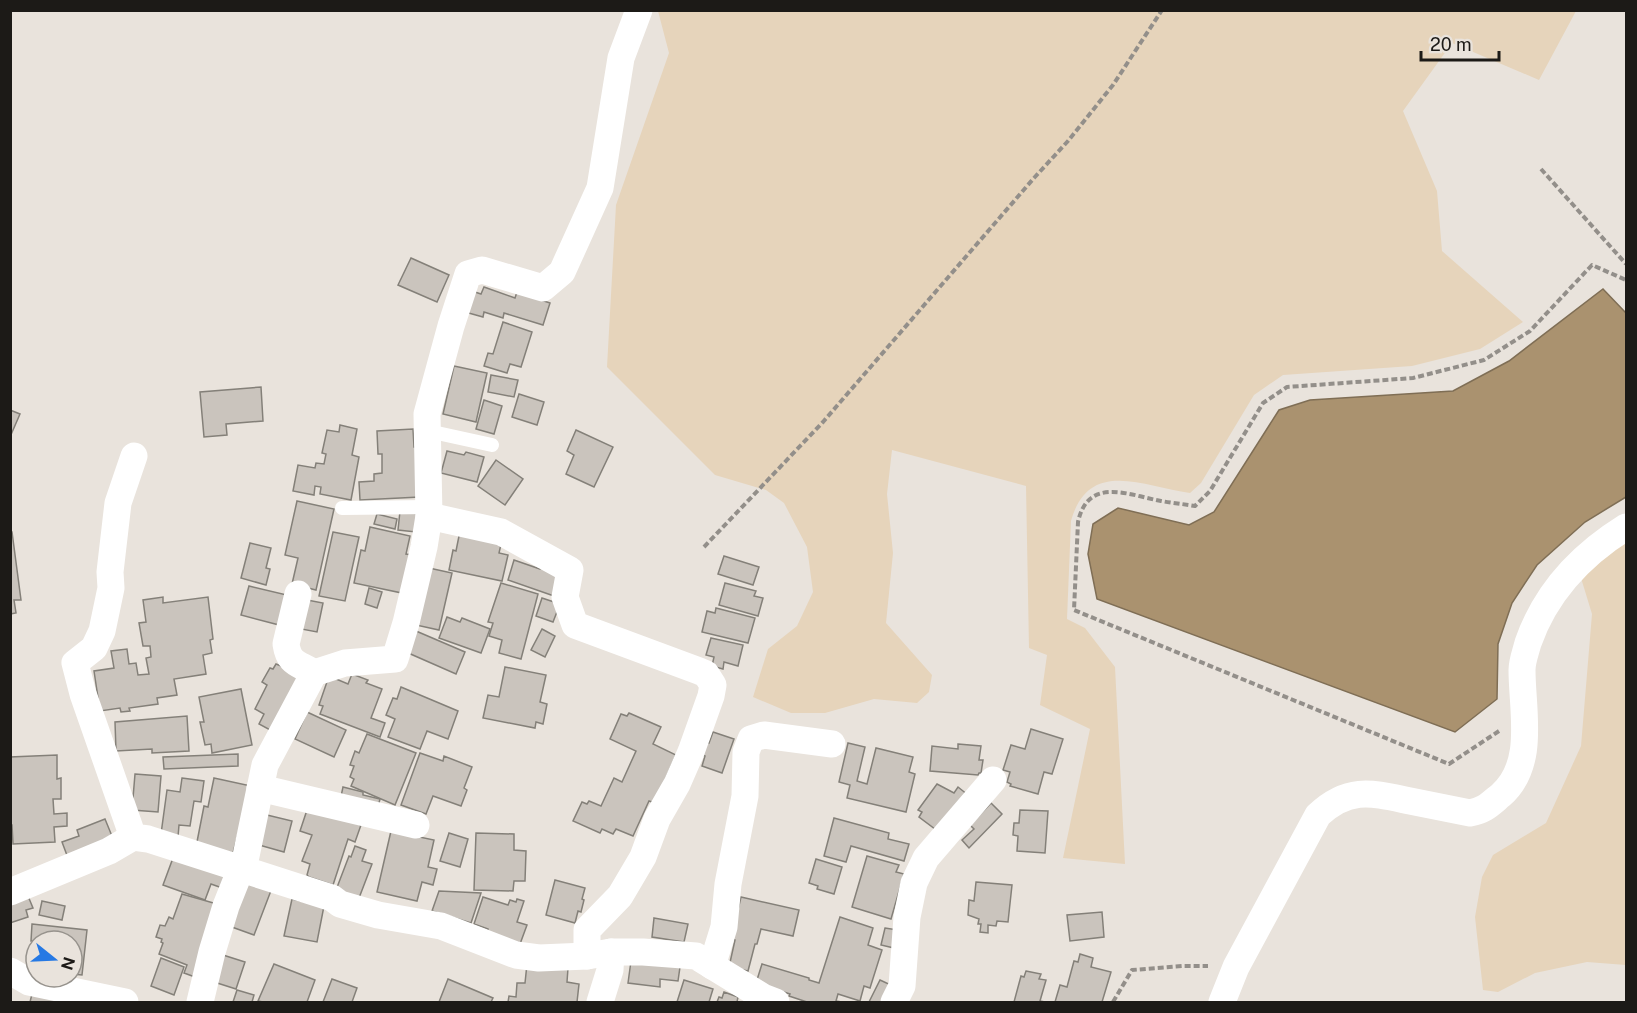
<svg xmlns="http://www.w3.org/2000/svg" width="1637" height="1013" viewBox="0 0 1637 1013" font-family="'Public Sans',sans-serif">
<style>
.green{fill:#e6d4bb}
.water{fill:#aa926f;stroke:#7f6e55;stroke-width:1.5}
.building{fill:#cac4bd;stroke:#848079;stroke-width:1.5}
.lines{fill:none;stroke-linecap:round;stroke-linejoin:round}
.path{stroke:#938f8a;stroke-width:4;stroke-dasharray:6 3;stroke-linecap:butt}
.service{stroke:#fff;stroke-width:14}
.minor{stroke:#fff;stroke-width:27}
</style>
<rect width="100%" height="100%" fill="#e9e3dc"/>
<g class="green">
<path d="M658 11H1576L1539 80 1452 43 1403 111 1437 191 1442 251 1523 322 1480 349 1412 366 1283 375 1254 395 1201 483 1190 493C1144 487 1089 457 1071 521L1067 619 1085 628 1115 667 1125 864 1063 858 1090 729 1040 705 1047 655 1029 648 1026 486 892 450 887 494 893 553 886 623 932 675 929 692 917 703 874 699 825 713H791L753 697 768 649 797 626 813 592 807 547 784 503 766 490 715 475 607 367 616 205 669 53Z"/>
<polygon points="1626,541 1626,965 1587,962 1535,973 1498,992 1483,990 1475,917 1482,877 1493,855 1546,823 1581,746 1592,614 1581,578 1607,553"/>
</g>
<polygon class="water" points="1603,289 1626,313 1626,497 1585,522 1537,565 1512,603 1498,644 1497,699 1455,732 1097,599 1088,554 1093,524 1118,508 1189,525 1214,512 1279,410 1310,400 1453,391 1509,361"/>
<g class="building">
<polygon points="411,258 449,275 437,302 398,285"/>
<polygon points="484,287 515,298 517,292 550,303 543,325 504,313 503,318 484,312 483,317 465,312 472,291 481,294"/>
<polygon points="503,322 532,332 521,367 510,364 507,373 484,366 488,353 493,354"/>
<polygon points="454,366 487,373 476,422 443,414"/>
<polygon points="491,375 518,380 514,397 488,392"/>
<polygon points="261,387 263,421 226,424 227,435 204,437 200,392"/>
<polygon points="519,394 544,402 537,425 512,417"/>
<polygon points="484,400 502,406 494,434 476,429"/>
<polygon points="10,410 20,414 10,437"/>
<polygon points="340,425 357,429 352,455 359,457 351,500 320,494 321,487 315,486 314,495 293,491 298,465 315,468 316,463 324,464 326,454 322,453 327,430 339,432"/>
<polygon points="413,429 414,447 417,447 420,497 360,500 359,482 374,481 374,474 382,473 382,454 378,454 377,431"/>
<polygon points="576,430 613,447 594,487 566,474 574,455 567,451"/>
<polygon points="447,451 464,455 466,452 484,457 477,482 441,473"/>
<polygon points="496,460 523,479 505,505 478,486"/>
<polygon points="297,501 334,509 316,590 292,584 298,558 285,555"/>
<polygon points="400,511 419,514 416,532 398,530"/>
<polygon points="377,514 397,519 395,529 374,524"/>
<polygon points="370,527 410,536 406,554 413,555 402,593 354,583 361,550 365,551"/>
<polygon points="460,531 502,540 499,553 508,555 502,581 449,570 453,550 456,551"/>
<polygon points="10,532 12,532 21,600 14,600 16,613 10,614"/>
<polygon points="333,532 359,537 345,601 319,596"/>
<polygon points="250,543 271,548 266,568 270,569 266,585 241,578"/>
<polygon points="724,556 759,567 753,585 718,574"/>
<polygon points="514,560 540,569 542,564 562,571 554,596 508,580"/>
<polygon points="429,568 452,573 439,630 416,625"/>
<polygon points="501,583 538,594 521,659 499,653 502,640 489,636 493,623 488,622"/>
<polygon points="725,583 756,591 754,596 763,598 758,616 719,605"/>
<polygon points="249,586 291,596 283,626 241,615"/>
<polygon points="369,588 382,592 377,608 365,604"/>
<polygon points="163,597 163,603 208,597 213,639 210,640 212,653 203,655 206,674 174,679 177,695 157,698 158,704 129,708 130,711 121,712 120,708 100,711 94,671 114,668 111,651 127,649 129,664 136,663 138,675 149,674 146,658 151,657 150,646 143,646 139,623 146,622 143,600"/>
<polygon points="542,598 560,604 553,622 536,616"/>
<polygon points="302,599 323,603 317,632 296,628"/>
<polygon points="716,608 755,618 748,643 702,632 707,611 715,613"/>
<polygon points="447,617 460,622 462,618 490,629 481,653 439,638"/>
<polygon points="542,629 555,636 545,657 531,650"/>
<polygon points="416,631 465,652 456,674 406,652"/>
<polygon points="711,638 743,645 738,666 724,662 723,669 712,666 714,657 706,655"/>
<polygon points="276,664 302,674 272,731 259,724 264,714 255,709 267,685 262,682 270,668 273,669"/>
<polygon points="505,667 546,675 540,702 547,704 543,724 536,722 535,728 483,718 488,695 499,697"/>
<polygon points="352,674 368,680 366,683 382,689 371,718 385,723 380,737 320,714 323,706 319,705 329,676 348,684"/>
<polygon points="401,687 458,711 448,739 427,731 420,749 388,737 395,719 386,715 393,698 397,699"/>
<polygon points="241,689 252,745 212,753 211,744 205,745 200,722 204,722 199,697"/>
<polygon points="307,712 346,730 334,757 295,739"/>
<polygon points="629,713 661,727 653,744 676,755 655,803 649,801 633,836 616,829 613,834 602,829 600,833 573,821 582,802 587,804 589,801 601,806 614,778 622,782 636,751 610,739 621,714 627,716"/>
<polygon points="187,716 189,751 152,753 152,749 116,751 115,722"/>
<polygon points="1031,729 1063,739 1052,774 1044,772 1038,794 1010,786 1011,784 1007,782 1010,772 1003,770 1011,745 1025,749"/>
<polygon points="713,732 734,739 722,773 702,766 705,756 698,754 703,741 709,743"/>
<polygon points="367,734 416,753 395,805 351,786 354,779 350,777 354,766 350,765 355,751 359,753"/>
<polygon points="848,743 865,747 857,781 867,784 876,748 913,757 909,772 915,774 906,812 847,798 850,785 839,782"/>
<polygon points="958,744 981,746 979,760 983,760 981,773 979,773 978,775 930,771 932,746 958,749"/>
<polygon points="420,753 443,761 444,756 472,767 464,788 467,790 461,806 433,796 426,814 401,805"/>
<polygon points="238,754 238,766 164,769 163,757"/>
<polygon points="57,755 57,779 61,778 61,799 53,799 54,814 67,813 67,826 54,827 55,842 13,844 12,825 10,825 10,757"/>
<polygon points="135,774 161,776 158,812 132,810"/>
<polygon points="182,778 204,781 201,802 194,801 190,826 179,825 178,837 161,834 167,790 180,792"/>
<polygon points="214,778 251,786 233,853 196,847 204,806 208,807"/>
<polygon points="937,784 954,793 958,787 968,795 935,829 919,817 922,812 918,810"/>
<polygon points="343,787 363,792 363,795 380,799 379,803 340,801"/>
<polygon points="991,803 1002,814 969,848 962,840 974,829 970,825"/>
<polygon points="308,807 361,825 355,842 348,839 333,885 309,877 307,875 310,864 302,861 312,835 300,831"/>
<polygon points="1020,810 1048,811 1045,853 1017,851 1018,836 1013,835 1014,823 1019,823"/>
<polygon points="267,815 292,821 284,852 259,845"/>
<polygon points="834,818 889,833 888,839 909,844 904,861 851,846 846,862 824,856"/>
<polygon points="105,819 114,841 68,858 62,842 79,836 77,830"/>
<polygon points="391,831 434,840 428,867 437,869 433,885 422,882 417,901 377,892"/>
<polygon points="449,833 468,839 460,867 440,861"/>
<polygon points="476,833 514,834 514,850 526,851 525,881 514,881 513,891 474,890"/>
<polygon points="355,846 366,850 362,861 372,864 359,898 336,890 349,856 351,857"/>
<polygon points="867,856 899,865 896,872 904,874 891,919 852,907"/>
<polygon points="173,858 230,875 225,889 211,884 205,900 163,885"/>
<polygon points="816,859 842,867 834,894 817,889 818,886 809,883"/>
<polygon points="247,878 272,888 254,935 229,926"/>
<polygon points="555,880 585,888 582,899 584,900 581,912 578,911 575,923 546,915"/>
<polygon points="976,882 1012,885 1008,922 997,921 996,926 988,925 988,933 980,932 981,924 978,924 979,919 968,915 969,900 974,901"/>
<polygon points="439,891 481,893 471,923 432,911"/>
<polygon points="182,894 217,904 195,977 184,973 187,965 159,954 163,943 161,942 162,939 156,937 160,925 165,926 169,917 173,919"/>
<polygon points="28,896 33,908 26,910 28,917 10,923 10,902"/>
<polygon points="483,897 508,905 510,900 516,902 517,899 524,901 517,922 527,925 520,944 487,934 488,929 474,924"/>
<polygon points="741,897 799,910 793,936 761,929 757,944 755,944 748,971 729,967 735,940 731,939"/>
<polygon points="292,899 324,906 317,942 284,936"/>
<polygon points="42,901 65,906 62,920 39,915"/>
<polygon points="1102,912 1104,937 1070,941 1067,915"/>
<polygon points="840,917 873,928 868,945 882,950 870,988 864,986 860,1001 838,994 836,1001 842,1002 807,1002 789,996 790,994 756,983 762,964 809,978 809,980 819,983"/>
<polygon points="654,918 688,924 684,942 652,937"/>
<polygon points="32,924 87,930 82,975 72,974 72,941 31,941"/>
<polygon points="885,928 898,930 894,948 881,945"/>
<polygon points="1080,954 1093,958 1091,967 1111,972 1102,1002 1055,1002 1060,985 1067,987 1074,961 1078,962"/>
<polygon points="223,955 245,962 236,989 214,982"/>
<polygon points="161,958 184,967 174,995 151,986"/>
<polygon points="631,961 680,967 678,981 660,979 660,987 628,983"/>
<polygon points="274,964 315,980 307,1002 263,1002 258,1001"/>
<polygon points="527,964 568,968 567,982 579,984 577,1002 508,1002 509,996 516,997 517,983 525,983"/>
<polygon points="1026,971 1041,974 1039,979 1046,980 1040,1001 1045,1002 1014,1002 1021,976 1024,977"/>
<polygon points="332,979 357,988 352,1002 323,1002"/>
<polygon points="448,979 493,998 491,1002 439,1002"/>
<polygon points="684,980 713,989 709,1002 677,1002"/>
<polygon points="880,980 893,986 884,1002 869,1002"/>
<polygon points="33,990 75,1002 30,1002"/>
<polygon points="237,990 254,995 252,1002 233,1002"/>
<polygon points="724,992 738,997 737,1002 717,1002 719,997 722,998"/>
</g>
<g class="lines">
<g class="path">
<polyline points="1541,169 1626,264"/>
<polyline points="704,547 823,422 1034,178 1068,141 1113,85 1162,10"/>
<path d="M1499 731 1449 764 1074 610 1078 522C1088 476 1129 495 1161 501 1172 503 1183 504 1195 506L1210 491 1263 403 1287 387 1413 378 1484 360 1530 331 1592 265 1626 280"/>
<polyline points="1113,1002 1132,970 1183,966 1208,966"/>
</g>
<g class="service">
<polyline points="428,431 492,445"/>
<polyline points="342,508 430,507"/>
</g>
<g class="minor">
<polyline points="134,456 118,503 110,572 111,588 102,631 94,648 75,663 83,694 133,837 148,839 332,898 340,904 378,915 441,926 516,955 539,958 587,956 611,952 643,952 696,956 763,997 776,1002"/>
<polyline points="429,516 501,532 570,570 565,597 575,625 699,671 706,674 713,685 711,696 691,752 677,784 657,819 643,857 620,896 587,930 587,956"/>
<path d="M298 594 286 644C289 665 299 663 314 673"/>
<polyline points="260,788 416,825"/>
<polyline points="10,892 109,851 133,837"/>
<polyline points="712,966 724,927 728,884 745,796 746,752 751,739 764,735 832,744"/>
<polyline points="10,971 29,982 125,1002"/>
<polyline points="200,1002 212,952 226,906 246,856 265,765 314,673 345,663 395,659 406,623 424,547 429,516 427,414 451,326 468,274 482,270 543,288 562,272 600,188 621,58 639,10"/>
<polyline points="600,1002 610,970 611,952"/>
<polyline points="894,1002 902,986 907,917 914,883 926,858 993,780"/>
<path d="M1222 1002 1236 967 1318 815C1349 786 1372 793 1410 801 1430 805 1450 809 1470 813 1485 810 1489 805 1501 795 1536 764 1522 711 1522 670 1522 661 1526 651 1528 643 1546 591 1581 555 1626 527"/>
</g>
</g>
<rect width="1637" height="1013" fill="none" stroke="#1c1a17" stroke-width="24"/>
<g transform="translate(54 959) rotate(108)"><circle r="28" fill="#e9e3dc" stroke="#97938d" stroke-width="1.5"/>
<path d="M0-4.5L10 22L0 15L-10 22Z" fill="#2679e4"/>
<text y="-9" font-size="16" font-weight="bold" text-anchor="middle" fill="#1c1a17">N</text>
</g>
<path d="M1421 51v9h78v-9" fill="none" stroke="#1c1a17" stroke-width="3"/>
<text x="1430" y="51" font-size="18" fill="#1c1a17" stroke="#e9e3dc" stroke-width="4.5" paint-order="stroke">20 m</text>
</svg>
